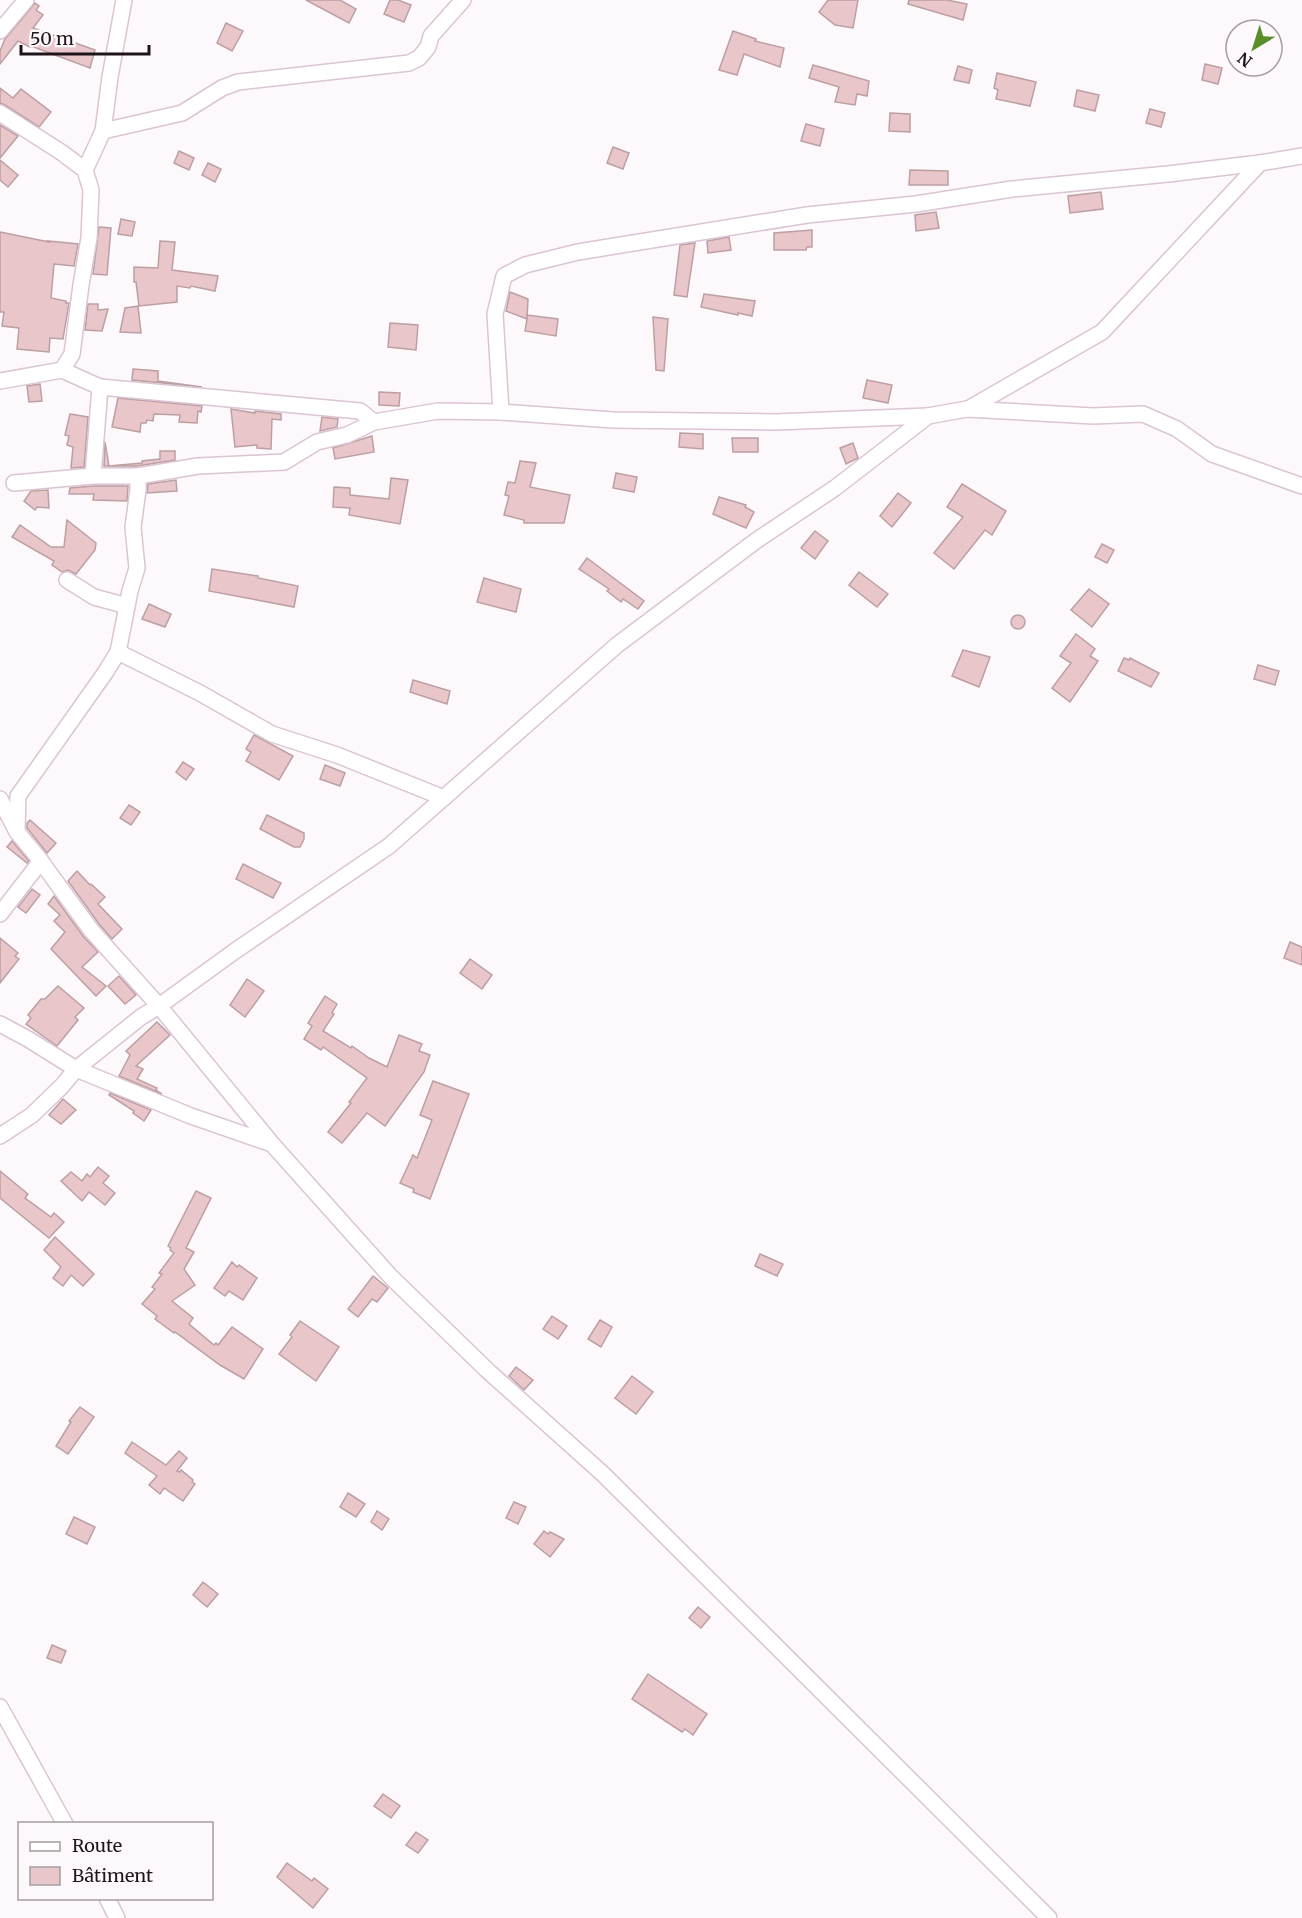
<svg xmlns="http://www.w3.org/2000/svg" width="1302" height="1918" viewBox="0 0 1302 1918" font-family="Merriweather,serif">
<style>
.building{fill:#e9c6ca;stroke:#bc9fa3;stroke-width:1.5}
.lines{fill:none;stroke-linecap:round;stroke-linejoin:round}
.street-casing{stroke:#dbc4d4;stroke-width:18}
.street{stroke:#fff;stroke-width:15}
</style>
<rect width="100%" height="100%" fill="#fdf8fb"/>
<g class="building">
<polygon points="306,0 340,0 356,9 349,23"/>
<polygon points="390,0 398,0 411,5 404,22 384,14"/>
<polygon points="828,0 858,0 853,28 835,25 819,12"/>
<polygon points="909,0 947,0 967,4 963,20 908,4"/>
<polygon points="35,3 39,6 36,10 43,15 33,28 95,50 90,68 31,46 30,47 18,41 0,64 0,51 5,39"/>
<polygon points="226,23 243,31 232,51 217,43"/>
<polygon points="733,31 756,39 755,41 784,48 780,67 744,54 737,75 719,70"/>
<polygon points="1205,64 1222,68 1218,84 1202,80"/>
<polygon points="813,65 869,81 867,96 857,94 855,105 835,102 839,87 809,78"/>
<polygon points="958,66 972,70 969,83 954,80"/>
<polygon points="997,73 1036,82 1030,106 996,99 998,90 994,88"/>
<polygon points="0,88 13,98 21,89 51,112 39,127 5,105 0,103"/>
<polygon points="1077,90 1099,95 1095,111 1074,106"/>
<polygon points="1150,109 1165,113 1161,127 1146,123"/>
<polygon points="890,113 910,114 910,132 889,131"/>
<polygon points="806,124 824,129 820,146 801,141"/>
<polygon points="0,125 18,136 0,158"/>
<polygon points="613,147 629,153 623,169 607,163"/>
<polygon points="179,151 194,158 189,170 174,163"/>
<polygon points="0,160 18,175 8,187 0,180"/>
<polygon points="208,163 221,169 215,182 202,175"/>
<polygon points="910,170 948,171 948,185 909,185"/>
<polygon points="1101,192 1103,209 1070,213 1068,196"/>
<polygon points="936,212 939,228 916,231 915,215"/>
<polygon points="121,219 135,222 132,236 118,234"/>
<polygon points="99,227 111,228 107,275 93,274"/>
<polygon points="812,230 812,247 807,247 806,250 774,250 774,233"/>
<polygon points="0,232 49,242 48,241 78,244 74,266 54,264 51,298 66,301 66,303 69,303 63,339 50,338 49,352 17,349 19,328 2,326 4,312 0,312"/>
<polygon points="729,237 731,250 708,253 707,241"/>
<polygon points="160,241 175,242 172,270 218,276 215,291 191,286 190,288 177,286 177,302 139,306 136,282 134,282 134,267 158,268"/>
<polygon points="695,243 687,297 674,295 680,245"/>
<polygon points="510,292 528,299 527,319 527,315 558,319 556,336 525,331 527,319 506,311"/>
<polygon points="704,294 755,301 752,316 738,313 738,315 701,307"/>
<polygon points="88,304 98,304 98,310 108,309 102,331 85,330"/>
<polygon points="138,306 141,333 120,332 125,308"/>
<polygon points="653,317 668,319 664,371 656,370"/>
<polygon points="390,323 418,325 416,350 388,347"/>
<polygon points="133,369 158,371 158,381 202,387 132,380"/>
<polygon points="867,380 892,385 888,403 863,398"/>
<polygon points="40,384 42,401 29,402 27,386"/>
<polygon points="379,392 400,393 399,406 379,405"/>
<polygon points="118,398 202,406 201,412 198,411 197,423 179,422 180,415 154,414 153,421 147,420 146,423 141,423 140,432 112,427"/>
<polygon points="231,409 255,413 255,411 281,414 281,420 272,419 271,449 257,448 257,445 235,447"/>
<polygon points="70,414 88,417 84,467 71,468 73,447 67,445 69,436 65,435"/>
<polygon points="322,417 338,419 337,427 320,431"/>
<polygon points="680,433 703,434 703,449 679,447"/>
<polygon points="372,436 374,452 335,459 333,448"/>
<polygon points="732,438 758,438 758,452 733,452"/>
<polygon points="105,442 109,466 142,463 142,461 160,459 160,451 175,451 175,460 137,466 104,466"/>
<polygon points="853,443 858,458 846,464 840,448"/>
<polygon points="520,461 536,463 530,487 570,495 564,523 524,523 524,520 504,515 509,496 505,495 508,482 515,483"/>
<polygon points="616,473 637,477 634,492 613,488"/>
<polygon points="391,478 408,480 400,524 349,515 350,508 333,507 334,487 350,488 350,495 389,499"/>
<polygon points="176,480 177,491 147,493 148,484"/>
<polygon points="962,484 1006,511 992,535 985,530 954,569 934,553 963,517 947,507"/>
<polygon points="93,486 128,486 127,501 93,500 94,494 69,494 70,488"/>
<polygon points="48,490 49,508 37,507 35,510 24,501 31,491"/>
<polygon points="898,493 911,503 892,527 880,516"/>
<polygon points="719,497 746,505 745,507 754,512 746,528 713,514"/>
<polygon points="67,520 96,543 95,550 76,574 68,570 62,572 52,565 54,561 12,537 20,525 51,547 64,547"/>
<polygon points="815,531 828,541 815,559 801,548"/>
<polygon points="1102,544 1114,550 1107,563 1095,557"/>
<polygon points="587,558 644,601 638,609 623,599 621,602 607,591 609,589 579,569"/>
<polygon points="212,569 258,576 258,578 298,586 294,607 209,591"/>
<polygon points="859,572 888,594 877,607 849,585"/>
<polygon points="484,578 521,589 516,612 477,602"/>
<polygon points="1089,589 1109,604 1092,627 1071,610"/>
<polygon points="149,604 171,614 165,627 142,619"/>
<circle cx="1018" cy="622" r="7"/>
<polygon points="1076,634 1095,649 1090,656 1098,661 1070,702 1052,688 1071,663 1060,656"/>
<polygon points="963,650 990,657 979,687 952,676"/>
<polygon points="1124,658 1129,660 1130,658 1159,673 1151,687 1118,671"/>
<polygon points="1258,665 1279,671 1275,685 1254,679"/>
<polygon points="413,680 450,691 447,704 410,692"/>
<polygon points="254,735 293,756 279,780 246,761 251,752 246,749"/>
<polygon points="183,762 194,769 186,780 176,772"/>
<polygon points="325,765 345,773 340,786 320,779"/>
<polygon points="129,805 140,812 131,825 120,818"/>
<polygon points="267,815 304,833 304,839 300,847 294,847 260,829"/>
<polygon points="30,820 56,843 47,853 27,828 27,823"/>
<polygon points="12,841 29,861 27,863 7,847"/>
<polygon points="243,864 281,883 273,898 236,879"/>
<polygon points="77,871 90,885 91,884 105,897 98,904 122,929 112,939 99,924 68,881"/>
<polygon points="32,889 40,895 26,913 18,907"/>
<polygon points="54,896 83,936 98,952 82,967 106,986 96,996 51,949 65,932 54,921 60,915 48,904"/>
<polygon points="0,938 18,953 15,956 19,959 0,983"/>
<polygon points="1290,942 1302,947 1302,965 1284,958"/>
<polygon points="470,959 492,975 482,989 460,973"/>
<polygon points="119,976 136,995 125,1004 108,986"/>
<polygon points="247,979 264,991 245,1017 230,1005"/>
<polygon points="58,986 84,1008 75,1017 78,1020 57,1046 26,1024 31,1018 28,1015 41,999 45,999"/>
<polygon points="325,996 337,1004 332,1013 334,1014 323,1031 351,1048 352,1046 369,1058 387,1067 399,1035 422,1044 419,1051 430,1055 424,1072 385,1126 367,1113 342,1143 328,1132 351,1103 349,1102 367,1078 323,1047 321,1050 304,1039 312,1026 308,1023"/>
<polygon points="157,1022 170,1035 136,1066 143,1069 137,1079 157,1088 156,1090 162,1094 119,1076 130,1055 126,1051"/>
<polygon points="433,1081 469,1094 430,1199 413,1192 414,1189 400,1183 413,1155 417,1158 432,1120 420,1115"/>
<polygon points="110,1093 151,1110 144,1121 133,1113 134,1111 109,1095"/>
<polygon points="63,1099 76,1110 61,1124 49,1115"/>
<polygon points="98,1167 109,1176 103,1183 115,1193 105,1205 89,1192 82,1201 61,1181 71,1172 82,1181 87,1174 90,1177"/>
<polygon points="0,1171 28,1194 25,1198 51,1217 54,1213 64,1222 49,1238 0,1198"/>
<polygon points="196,1191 211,1198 186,1248 194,1252 184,1269 195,1285 172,1301 193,1318 189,1324 214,1345 216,1343 218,1345 232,1327 263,1349 244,1379 220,1365 175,1332 174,1333 155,1319 157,1316 142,1304 155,1289 152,1287 162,1274 159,1273 174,1253 170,1250 171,1248 168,1246"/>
<polygon points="55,1237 94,1274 83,1286 71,1275 63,1286 53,1278 61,1267 44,1250"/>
<polygon points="760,1254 783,1264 777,1276 755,1266"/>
<polygon points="232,1262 237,1267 239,1265 257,1278 243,1300 229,1291 225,1296 214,1288"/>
<polygon points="373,1276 388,1288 377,1302 372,1299 358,1317 348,1309"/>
<polygon points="552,1316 567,1326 558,1339 543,1329"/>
<polygon points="600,1320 612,1327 601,1347 588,1339"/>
<polygon points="300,1321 339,1347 316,1381 279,1354 292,1337 290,1335"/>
<polygon points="516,1367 533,1380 524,1390 509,1376"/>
<polygon points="632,1376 653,1392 636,1414 615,1398"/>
<polygon points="80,1407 94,1417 68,1454 56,1446 71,1422 69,1421"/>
<polygon points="132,1442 166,1465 179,1451 187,1458 177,1471 180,1472 181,1470 193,1480 192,1482 195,1484 183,1501 164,1488 160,1494 149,1485 157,1476 125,1453"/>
<polygon points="348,1493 365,1504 356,1517 340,1507"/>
<polygon points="514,1502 526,1507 518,1524 506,1518"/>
<polygon points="377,1511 389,1519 382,1530 371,1522"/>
<polygon points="74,1517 95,1527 87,1544 66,1534"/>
<polygon points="544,1531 548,1534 550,1532 564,1539 550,1557 534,1544"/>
<polygon points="203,1582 218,1594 207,1607 193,1595"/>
<polygon points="698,1607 710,1617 701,1628 689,1618"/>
<polygon points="52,1645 66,1651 61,1663 47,1658"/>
<polygon points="648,1674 707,1714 693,1735 685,1729 682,1732 632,1699"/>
<polygon points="383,1794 400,1806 391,1818 374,1806"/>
<polygon points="416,1832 428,1840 418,1853 406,1845"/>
<polygon points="287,1863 312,1881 314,1878 328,1889 313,1908 277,1877"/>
</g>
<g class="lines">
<g class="street-casing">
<g id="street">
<polyline points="0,31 26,0"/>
<polyline points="0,113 61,152 85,170 91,190 89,238 81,285 72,354 62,370 0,381"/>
<polyline points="103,131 110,77 124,0"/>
<polyline points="85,170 103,131 182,113 222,88 238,82 409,63 419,58 428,47 431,36 463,0"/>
<polyline points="62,370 100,387 360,411 374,422"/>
<polyline points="968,409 1102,332 1260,163 1302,156"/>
<polyline points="501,412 495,314 504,276 525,265 578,252 807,215 916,204 1012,189 1168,174 1260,163"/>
<polyline points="93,476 100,387"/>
<polyline points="14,483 93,476 138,476 198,466 284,462 317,442 347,435 374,422 438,411 501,412 613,420 776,422 928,416"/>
<polyline points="67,580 94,597 127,606"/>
<polyline points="118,652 200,693 272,734 337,755 444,798"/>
<polyline points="0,799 17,832 37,856 91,930 159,1006 272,1144 391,1277 488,1371 603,1474 1049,1918"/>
<polyline points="17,829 18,796 105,673 118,652 130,591 137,568 133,527 138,490 138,476"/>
<polyline points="0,914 41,861"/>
<polyline points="0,1024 28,1039 76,1069 191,1116 272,1144"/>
<polyline points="0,1136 32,1115 62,1086 76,1069 141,1017 159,1006 235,951 389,846 617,645 757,540 835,488 928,416 967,409 1093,416 1143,414 1177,429 1212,454 1302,486"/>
<polyline points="0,1707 65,1824"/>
<polyline points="107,1898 117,1918"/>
</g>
</g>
<use href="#street" class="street"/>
</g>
<rect x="18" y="1822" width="195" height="78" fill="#fdf8fb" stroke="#a49da1" stroke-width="1.5"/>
<rect x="30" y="1842" width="30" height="9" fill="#ffffff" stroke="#a49da1" stroke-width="1.5"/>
<text x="72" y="1852" font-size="18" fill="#1e151b">Route</text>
<rect x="30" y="1867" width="30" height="18" fill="#e9c6ca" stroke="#a49da1" stroke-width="1.5"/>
<text x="72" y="1882" font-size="18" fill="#1e151b">Bâtiment</text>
<g transform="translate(1254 48) rotate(218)"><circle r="28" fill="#fdf8fb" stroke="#a49da1" stroke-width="1.5"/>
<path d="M0-4.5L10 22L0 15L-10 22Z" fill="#588f2a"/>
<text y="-9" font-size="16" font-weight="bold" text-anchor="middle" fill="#1e151b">N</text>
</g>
<path d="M21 45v9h128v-9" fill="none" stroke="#1e151b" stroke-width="3"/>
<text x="30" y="45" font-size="18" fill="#1e151b" stroke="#fdf8fb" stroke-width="4.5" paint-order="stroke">50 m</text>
</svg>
